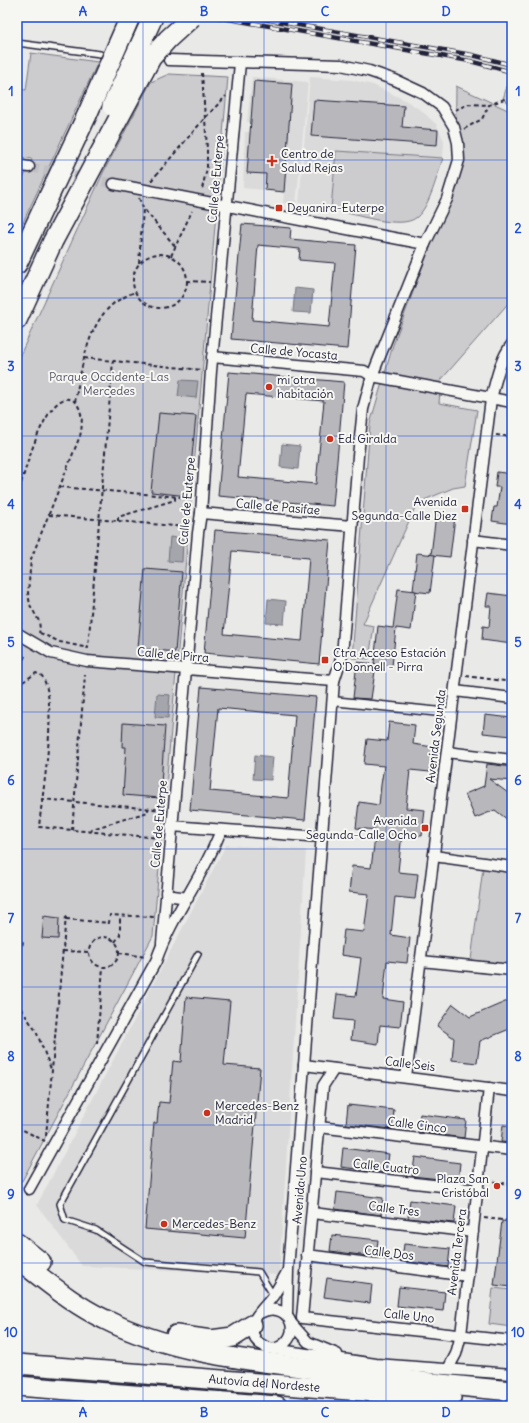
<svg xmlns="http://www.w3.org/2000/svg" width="529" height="1423" viewBox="0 0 529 1423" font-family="Delius,sans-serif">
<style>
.built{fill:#dadada}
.green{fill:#ccccce;stroke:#777784}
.water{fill:#a5a5ac;stroke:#71717f}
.building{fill:#b8b8bc;stroke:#22223b;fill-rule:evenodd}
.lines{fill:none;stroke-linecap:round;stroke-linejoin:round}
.minor-tunnel{stroke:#c1c1c5;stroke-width:10;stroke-dasharray:10 5;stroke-linecap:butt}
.service-casing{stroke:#22223b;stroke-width:8}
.pedestrian-casing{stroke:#22223b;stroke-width:11}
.minor-casing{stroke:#22223b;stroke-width:13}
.motorway-casing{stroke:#22223b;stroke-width:22}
.path{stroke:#22223b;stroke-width:2;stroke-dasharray:4 3;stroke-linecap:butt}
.service{stroke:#f6f6f2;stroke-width:5}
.pedestrian{stroke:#f6f6f2;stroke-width:8}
.minor{stroke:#f6f6f2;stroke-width:10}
.motorway{stroke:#f6f6f2;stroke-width:19}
.rail-casing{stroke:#22223b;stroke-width:4.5}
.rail{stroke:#f6f6f2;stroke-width:3;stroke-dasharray:9;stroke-linecap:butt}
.motorway-bridge-casing{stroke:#22223b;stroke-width:22;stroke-linecap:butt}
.motorway-bridge{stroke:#f6f6f2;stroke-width:19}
.grid{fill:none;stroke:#1d4ed8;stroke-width:1;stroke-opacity:0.55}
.poi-dot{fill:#c8321e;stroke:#f6f6f2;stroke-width:1.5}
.labels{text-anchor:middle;stroke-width:4;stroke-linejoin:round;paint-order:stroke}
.poi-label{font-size:12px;fill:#22223b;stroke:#f6f6f2;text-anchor:start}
.street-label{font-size:12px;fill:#22223b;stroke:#f6f6f2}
.park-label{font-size:12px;fill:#555567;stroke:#f6f6f2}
.neatline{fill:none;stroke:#1d4ed8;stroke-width:1.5}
.grid-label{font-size:13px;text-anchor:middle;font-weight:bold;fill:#1d4ed8}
</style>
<rect width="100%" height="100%" fill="#e9e9e7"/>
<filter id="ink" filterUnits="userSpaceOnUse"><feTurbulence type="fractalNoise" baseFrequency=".025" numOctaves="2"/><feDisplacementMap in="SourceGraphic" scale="8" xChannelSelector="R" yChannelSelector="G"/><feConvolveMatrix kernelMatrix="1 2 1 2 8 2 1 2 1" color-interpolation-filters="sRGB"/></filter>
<g filter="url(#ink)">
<g class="built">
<polygon points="252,77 308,82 296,205 283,203 284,192 243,188 245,132 250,132 251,122 247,122"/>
<polygon points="310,77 352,80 373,85 405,100 422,111 437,125 444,141 443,158 336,151 331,209 299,203"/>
<polygon points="226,845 306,850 279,1275 82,1266 37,1205"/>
</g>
<g class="green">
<polygon points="31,53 98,62 17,235 17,175 24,177 32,159 17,156 17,89 26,90"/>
<polygon points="169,74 228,77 153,936 22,1181 17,1178 17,362 103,173 151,82"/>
<polygon points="509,80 512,81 512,105 503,99"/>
<polygon points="456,86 512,112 512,299 441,380 439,403 477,410 465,486 453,488 417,503 363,624 374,626 369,659 352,658 370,424 393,345 455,181"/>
<path d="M336 151 443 158C437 175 430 206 417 217 402 231 351 213 331 209Z"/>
<polygon points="483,868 512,872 512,965 471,960"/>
<polygon points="493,1288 512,1290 512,1327 489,1324"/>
</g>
<g class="water">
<polygon points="295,288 313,290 311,313 293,312"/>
<polygon points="180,380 198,381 196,398 178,396"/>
<polygon points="282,444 300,446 298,469 280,467"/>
<polygon points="170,537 183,539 182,562 168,561"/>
<polygon points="268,599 286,601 284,624 266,623"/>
<polygon points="157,694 170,695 168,718 155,717"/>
<polygon points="255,755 273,757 271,780 253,779"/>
</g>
<g class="building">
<polygon points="254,81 292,84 284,192 265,190 266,174 247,173"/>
<polygon points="314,100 404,106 402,127 438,130 437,145 311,136"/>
<path d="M242 224 291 228 290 239 356 245 347 349 231 339ZM258 245 300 249 299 260 335 263 329 327 252 320Z"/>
<path d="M229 372 344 382 333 506 218 496ZM246 394 324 401 316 484 238 477Z"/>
<polygon points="159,413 196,416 188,496 151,492"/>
<polygon points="497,472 512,474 512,524 492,521 494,507 497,507 500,487 495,487"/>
<polygon points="436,514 455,517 450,557 431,555"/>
<path d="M215 530 330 540 319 664 204 653ZM232 551 309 558 302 641 224 634Z"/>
<polygon points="417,553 435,555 430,593 413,591"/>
<polygon points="145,569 182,572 175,652 138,648"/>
<polygon points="398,589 416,591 411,630 396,628 392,666 374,664 378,626 393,628"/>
<polygon points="488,593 512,596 512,644 482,640 483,626 489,627 491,606 486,606"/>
<polygon points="357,662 376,664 371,699 353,698"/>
<path d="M201 687 316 697 305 820 190 810ZM218 708 295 715 288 798 210 791Z"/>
<polygon points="485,715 512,718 512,736 483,733"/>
<polygon points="389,722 415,725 413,744 433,747 430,772 410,770 406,808 425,810 422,836 402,833 398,872 418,874 415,899 395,897 391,935 410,938 407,963 387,961 383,999 403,1002 400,1027 380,1025 378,1044 351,1040 353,1021 334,1019 337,994 356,996 361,958 341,955 344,930 364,932 369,894 349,892 352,866 371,868 376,830 356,828 359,802 379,805 381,785 384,766 364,764 367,739 387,741"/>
<polygon points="123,723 165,726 160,798 123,795 126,747 122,747"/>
<polygon points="487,764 512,767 512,781 489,779 512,796 512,823 495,810 475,818 465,794 484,786"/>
<polygon points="44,916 59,918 58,939 42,938"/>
<polygon points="186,997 230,1001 224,1065 260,1068 245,1238 145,1229 154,1123 157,1123 159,1102 169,1103 173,1061 181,1062"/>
<polygon points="512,999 512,1028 480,1041 477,1063 452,1060 454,1038 437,1026 453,1004 470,1017"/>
<polygon points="348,1105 394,1110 392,1129 346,1124"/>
<polygon points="420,1114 466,1120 464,1138 418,1132"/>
<polygon points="503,1125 512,1126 512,1143 501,1142"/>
<polygon points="343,1148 389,1154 386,1173 341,1167"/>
<polygon points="415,1157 460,1163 458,1181 412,1176"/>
<polygon points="337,1192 383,1198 381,1215 335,1209"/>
<polygon points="410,1200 456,1206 454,1223 408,1218"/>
<polygon points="502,1221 512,1222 512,1287 494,1285"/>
<polygon points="332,1235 378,1240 376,1257 330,1251"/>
<polygon points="404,1244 450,1249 448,1267 402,1261"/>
<polygon points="327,1278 372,1284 370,1303 324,1297"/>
<polygon points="399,1287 445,1292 443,1311 397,1306"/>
</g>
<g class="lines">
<polyline class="minor-tunnel" points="29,167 114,184"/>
<g class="service-casing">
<g id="service">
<polyline points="17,43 100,54"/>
<polyline points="198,954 60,1204 65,1220 96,1230 145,1262 259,1272 273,1295"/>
</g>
</g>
<g class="pedestrian-casing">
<polyline id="pedestrian" points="332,701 451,713"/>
</g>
<g class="minor-casing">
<g id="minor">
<polyline points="169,60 341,65 369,71 395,80 423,93 442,107 454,127 458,143 459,160 447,199 425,244 372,376 363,409 358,456 342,656 334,681 288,1270 287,1315"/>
<polyline points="17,165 29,167"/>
<polyline points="114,184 425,244"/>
<polyline points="212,357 364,371 372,376 512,402"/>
<polyline points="201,513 352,526"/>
<polyline points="473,540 512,545"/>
<polyline points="17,633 51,653 87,661 334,681"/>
<polyline points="455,691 512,698"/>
<polyline points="447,752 512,760"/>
<polyline points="171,826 322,837"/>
<polyline points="434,856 512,867"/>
<polyline points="166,892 173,896 188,898"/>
<path d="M162 943C173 806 187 670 198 533L201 513 211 371 240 63"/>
<polyline points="421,961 512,970"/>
<polyline points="304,1065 512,1091"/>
<polyline points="334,1069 323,1086 302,1318 512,1341"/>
<path d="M406 1077 491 399C496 380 500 359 512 344"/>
<polyline points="319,1127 512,1150"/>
<polyline points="315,1172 478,1190"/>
<path d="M29 1189 156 961C172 914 204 876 221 830"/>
<polyline points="312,1213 473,1232"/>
<polyline points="307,1255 468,1276"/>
<path d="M260 1313C285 1299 305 1331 281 1346 276 1349 269 1349 264 1346 257 1343 253 1337 252 1329 252 1317 266 1306 273 1296 278 1288 283 1280 287 1272"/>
<polyline points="292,1324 308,1342 337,1354"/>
<polyline points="266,1348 376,1364 512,1374"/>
<polyline points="448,1369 456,1354 461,1335 489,1088"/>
</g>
</g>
<g class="motorway-casing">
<g id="motorway">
<polyline points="17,264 87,115"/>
<polyline points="17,320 53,241"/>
<polyline points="17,1243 41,1262"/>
<path d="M17 1259C45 1280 72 1304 104 1319 167 1351 238 1359 308 1368 376 1377 444 1385 512 1391"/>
<polyline points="176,1335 211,1340 233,1337 252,1325"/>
<path id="s1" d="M17 1364 451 1398"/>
<polyline points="17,1386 277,1406"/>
</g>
</g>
<g class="path">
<polyline points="202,73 207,149 207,168 202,189"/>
<polyline points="512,90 512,97"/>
<polyline points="455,110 469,104 489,105"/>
<polyline points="464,129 482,119 489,105 512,96"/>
<polyline points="151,181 204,119 226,96"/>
<polyline points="139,198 143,208 175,246"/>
<circle cx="160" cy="281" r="27"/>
<polyline points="171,256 192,211"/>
<polyline points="139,263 143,209"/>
<polyline points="187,281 210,282"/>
<polyline points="84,358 202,370"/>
<path d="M75 402C81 371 87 325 113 304 119 299 128 295 135 292"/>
<polyline points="496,435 512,437"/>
<polyline points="60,487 192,498"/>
<path d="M17 496C26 469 33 439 48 415 68 382 88 405 80 436L31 559 28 593 30 605 39 621 40 629 39 633"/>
<polyline points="49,515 186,527 188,530"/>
<polyline points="118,521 118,517 175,500 175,497"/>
<polyline points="17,619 23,623"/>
<polyline points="40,633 60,642 88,648 113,361"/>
<polyline points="17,672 26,654"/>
<polyline points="466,676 512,682"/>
<path d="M17 686 36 673 42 676C59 702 42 794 39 827L161 838"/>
<polyline points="41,799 164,810"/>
<polyline points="72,830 85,675"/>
<polyline points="91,832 92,829 148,812 148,808"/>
<polyline points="66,919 109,923 110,915 155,917"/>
<circle cx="104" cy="952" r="15"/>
<polyline points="17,938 23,941 22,947 17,950"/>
<polyline points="115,942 120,935 120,916"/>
<polyline points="63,951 89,952"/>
<polyline points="119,953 146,957"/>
<polyline points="17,982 18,990 17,1006"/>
<polyline points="17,1003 36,1031 51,1069"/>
<polyline points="97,1044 103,967"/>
<polyline points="17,1127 45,1141"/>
<polyline points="46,1136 66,916"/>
<polyline points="487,1181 512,1184"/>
<polyline points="484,1218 512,1221"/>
</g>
<use href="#service" class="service"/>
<use href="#pedestrian" class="pedestrian"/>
<use href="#minor" class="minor"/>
<use href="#motorway" class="motorway"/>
<g class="rail-casing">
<g id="rail">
<polyline points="217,17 470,61 512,72"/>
<polyline points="252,17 472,55 512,65"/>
</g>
</g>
<use href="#rail" class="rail"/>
<g class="motorway-bridge-casing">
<g id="motorway-bridge">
<polyline points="112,106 153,17"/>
<polyline points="87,115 130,17"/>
<polyline points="53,241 151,58 168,39 192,17"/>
</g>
</g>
<use href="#motorway-bridge" class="motorway-bridge"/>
</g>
</g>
<path class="grid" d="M143 17V1406M264 17V1406M386 17V1406M17 160H512M17 298H512M17 436H512M17 574H512M17 712H512M17 849H512M17 987H512M17 1125H512M17 1263H512"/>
<g class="poi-dot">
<path d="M270 155h4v4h4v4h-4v4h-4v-4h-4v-4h4z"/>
<rect x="275" y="204" width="8" height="8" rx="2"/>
<circle cx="269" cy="387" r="4"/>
<circle cx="330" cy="439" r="4"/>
<rect x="461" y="505" width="8" height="8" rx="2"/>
<rect x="321" y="656" width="8" height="8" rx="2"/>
<rect x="421" y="824" width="8" height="8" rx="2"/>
<circle cx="207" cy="1113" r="4"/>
<circle cx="497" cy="1186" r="4"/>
<circle cx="164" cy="1224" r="4"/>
</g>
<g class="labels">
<g class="poi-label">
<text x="281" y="158">Centro de<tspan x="281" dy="14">Salud Rejas</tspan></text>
<text x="287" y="212">Deyanira-Euterpe</text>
<text x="277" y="384">mi otra<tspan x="277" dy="14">habitación</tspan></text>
<text x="338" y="443">Ed. Giralda</text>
<text x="457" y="506" text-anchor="end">Avenida<tspan x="457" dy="14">Segunda-Calle Diez</tspan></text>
<text x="333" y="657">Ctra Acceso Estación<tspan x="333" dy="14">O'Donnell - Pirra</tspan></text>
<text x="417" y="825" text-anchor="end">Avenida<tspan x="417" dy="14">Segunda-Calle Ocho</tspan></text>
<text x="215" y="1110">Mercedes-Benz<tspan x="215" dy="14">Madrid</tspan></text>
<text x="489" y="1183" text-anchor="end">Plaza San<tspan x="489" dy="14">Cristóbal</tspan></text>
<text x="172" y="1228">Mercedes-Benz</text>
</g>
<g class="street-label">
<text transform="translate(216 179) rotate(-85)" y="4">Calle de Euterpe</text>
<text transform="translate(294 352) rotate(5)" y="4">Calle de Yocasta</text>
<text transform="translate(187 501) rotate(-85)" y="4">Calle de Euterpe</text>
<text transform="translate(278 507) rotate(5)" y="4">Calle de Pasifae</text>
<text transform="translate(173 655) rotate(5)" y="4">Calle de Pirra</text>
<text transform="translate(436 736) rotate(-83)" y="4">Avenida Segunda</text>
<text transform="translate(159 824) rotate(-85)" y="4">Calle de Euterpe</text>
<text transform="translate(410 1064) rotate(7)" y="4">Calle Seis</text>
<text transform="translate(417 1125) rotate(7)" y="4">Calle Cinco</text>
<text transform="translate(386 1167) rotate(6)" y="4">Calle Cuatro</text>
<text transform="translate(300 1190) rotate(-85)" y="4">Avenida Uno</text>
<text transform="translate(394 1209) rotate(7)" y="4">Calle Tres</text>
<text transform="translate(457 1252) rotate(-83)" y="4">Avenida Tercera</text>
<text transform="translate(389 1253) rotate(7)" y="4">Calle Dos</text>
<text transform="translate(409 1316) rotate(6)" y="4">Calle Uno</text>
<text dy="4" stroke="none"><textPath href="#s1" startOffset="248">Autovía del Nordeste</textPath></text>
</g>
<g class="park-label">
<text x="109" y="381">Parque Occidente-Las<tspan x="109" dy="14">Mercedes</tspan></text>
</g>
</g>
<rect width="529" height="1423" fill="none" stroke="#f6f6f2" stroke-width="44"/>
<rect x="22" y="22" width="485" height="1379" class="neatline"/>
<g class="grid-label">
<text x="83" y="16">A</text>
<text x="204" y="16">B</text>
<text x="325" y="16">C</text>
<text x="446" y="16">D</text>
<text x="11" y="96">1</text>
<text x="518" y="96">1</text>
<text x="11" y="233">2</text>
<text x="518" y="233">2</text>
<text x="11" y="371">3</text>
<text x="518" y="371">3</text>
<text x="11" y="509">4</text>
<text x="518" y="509">4</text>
<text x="11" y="647">5</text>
<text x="518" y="647">5</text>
<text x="11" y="785">6</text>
<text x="518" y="785">6</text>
<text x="11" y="923">7</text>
<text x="518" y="923">7</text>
<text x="11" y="1061">8</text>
<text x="518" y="1061">8</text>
<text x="11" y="1199">9</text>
<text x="518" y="1199">9</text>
<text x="11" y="1337">10</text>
<text x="518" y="1337">10</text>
<text x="83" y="1417">A</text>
<text x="204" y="1417">B</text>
<text x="325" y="1417">C</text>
<text x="446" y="1417">D</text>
</g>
</svg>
